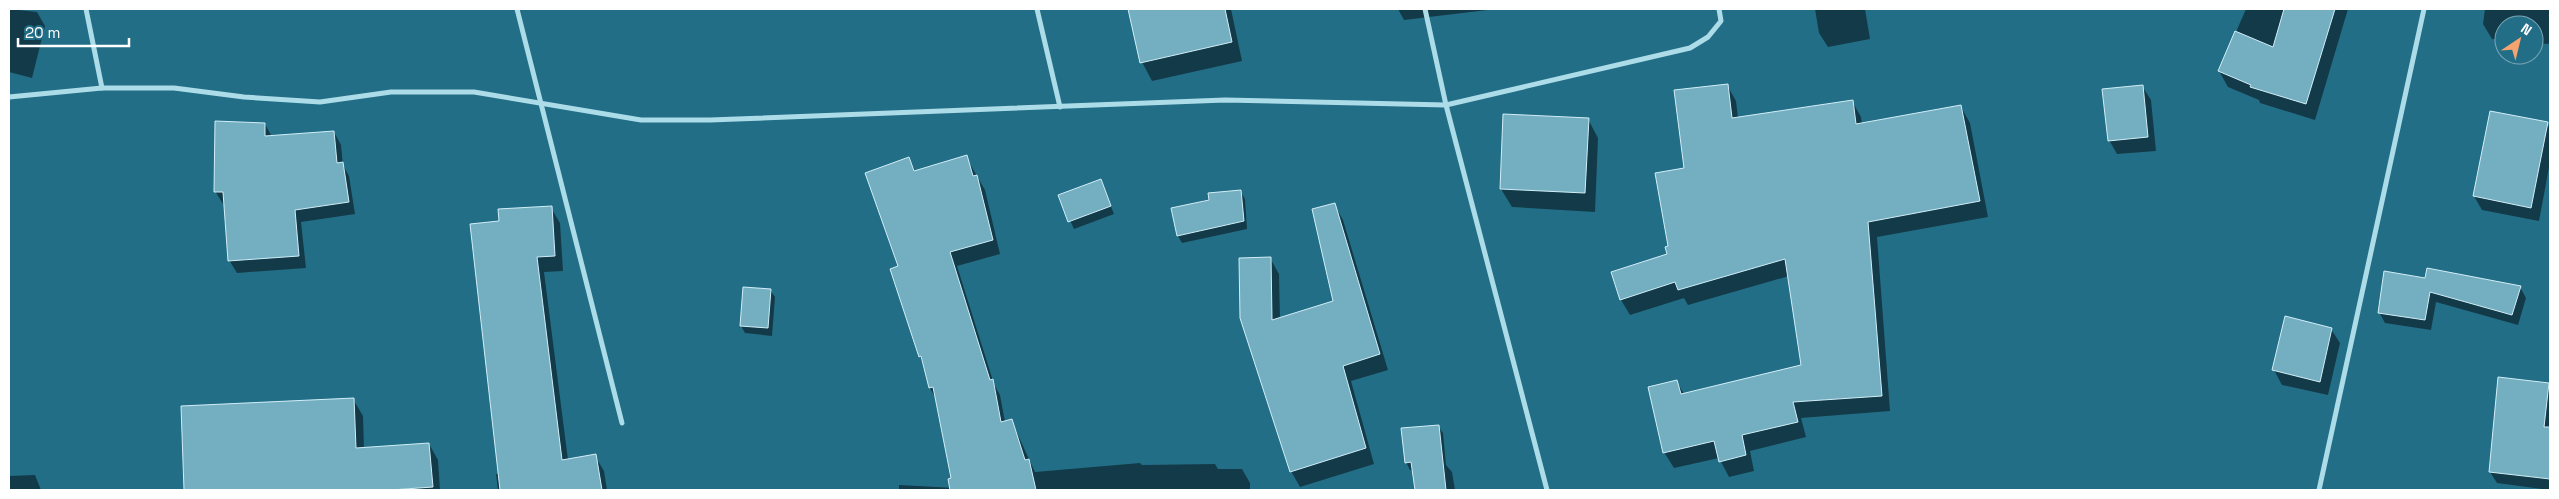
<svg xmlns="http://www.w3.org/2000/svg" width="2559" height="499" viewBox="0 0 2559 499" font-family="'Space Grotesk',sans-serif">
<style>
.shadow{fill:#0007}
.building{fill:#74afc1;stroke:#d1eef7}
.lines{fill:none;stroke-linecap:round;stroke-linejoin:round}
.street{stroke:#addce9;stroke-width:5}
</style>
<rect width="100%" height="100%" fill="#236e87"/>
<g class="shadow">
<polygon points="9,9 37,12 45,26 32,78 9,72"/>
<polygon points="1130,9 1231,9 1242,61 1152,81 1142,62"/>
<polygon points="1398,9 1496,9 1404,20"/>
<polygon points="1815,9 1865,9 1870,39 1828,47 1819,33"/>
<polygon points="2246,9 2348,9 2315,120 2260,103 2259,100 2228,87 2219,71"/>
<polygon points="2485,9 2550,9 2550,44 2534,43 2534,25 2504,25 2504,40 2492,39 2483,24"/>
<polygon points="1727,85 1736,101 1738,118 1852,101 1861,117 1862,125 1961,107 1970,123 1988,217 1877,237 1890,411 1801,418 1806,437 1750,451 1754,471 1729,477 1719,458 1674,468 1664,452 1677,382 1684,394 1803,366 1789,276 1688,305 1684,298 1630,315 1621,300 1613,273 1668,255 1685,169"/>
<polygon points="2142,86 2151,100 2156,151 2117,154 2109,140"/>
<polygon points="1588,119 1598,138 1595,212 1512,207 1501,189"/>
<polygon points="2547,123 2550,129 2550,162 2539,221 2482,210 2474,196"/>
<polygon points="265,124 272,137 334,132 341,145 343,165 349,176 355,214 301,222 306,268 237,273 229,260 225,204 223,204 215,191"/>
<polygon points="966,157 985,190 1000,254 957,266 994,384 1000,395 1005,422 1011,420 1035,472 1140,463 1142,465 1215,464 1218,469 1242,469 1250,483 1250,490 899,490 899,485 955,488 937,401 930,388 924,364 920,356 900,267 908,159 916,172"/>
<polygon points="1100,180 1114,214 1074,229 1059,196"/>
<polygon points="1240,191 1245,199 1247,229 1182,243 1178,236 1172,209"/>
<polygon points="1334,204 1343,220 1388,370 1351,381 1374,464 1300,487 1291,471 1241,318 1270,258 1279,274 1280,319 1335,301"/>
<polygon points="551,208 560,223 563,271 544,272 568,460 595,456 604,471 607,490 498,490 496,474 500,474 500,222"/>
<polygon points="2426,280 2520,287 2526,298 2518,325 2436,302 2431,330 2385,323 2379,312"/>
<polygon points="770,290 775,297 772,336 745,333 741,326"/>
<polygon points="2331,329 2340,343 2328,395 2282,385 2274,370"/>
<polygon points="2548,384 2550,388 2550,490 2497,483 2490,472"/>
<polygon points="353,399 363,416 364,449 429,444 438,460 440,490 184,490 182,407"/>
<polygon points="1438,426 1443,433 1446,465 1452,472 1455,490 1416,490 1413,470 1410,470 1406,462"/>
<polygon points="35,475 41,490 9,490 9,476"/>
</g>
<g class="building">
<polygon points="1128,9 1225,9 1232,42 1140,63"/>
<polygon points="2284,9 2335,9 2306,104 2250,87 2251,85 2218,71 2235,31 2273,47"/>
<polygon points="1728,84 1732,118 1853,100 1856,124 1961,105 1980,201 1868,222 1882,396 1793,402 1798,422 1742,435 1746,455 1719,462 1714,441 1663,453 1648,387 1677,380 1681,394 1801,365 1785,259 1678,290 1675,282 1620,300 1611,272 1667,254 1665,247 1668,246 1655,173 1684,168 1674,90"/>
<polygon points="2143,85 2148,137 2108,141 2102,89"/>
<polygon points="2490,111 2548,122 2531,208 2473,196"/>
<polygon points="1503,114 1589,118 1585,193 1500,189"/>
<polygon points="215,121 265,123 265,136 334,131 337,163 343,162 349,202 295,210 299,256 228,261 223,192 214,192"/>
<polygon points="967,155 973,176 977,175 993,240 950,252 990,380 993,379 1001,422 1012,419 1025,460 1029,459 1036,490 950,490 948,479 951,478 933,387 929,388 921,356 919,357 890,269 898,266 865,173 909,157 914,171"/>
<polygon points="1101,179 1111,206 1068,222 1058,195"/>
<polygon points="1241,190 1244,221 1177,236 1171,208 1209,200 1208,193"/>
<polygon points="1335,203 1380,354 1343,366 1366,448 1290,472 1240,318 1239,258 1271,257 1272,320 1333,301 1312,209"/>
<polygon points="552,206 555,256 537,257 562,460 596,454 602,490 500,490 470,224 499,221 498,209"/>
<polygon points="2427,268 2521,286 2512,315 2430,292 2425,320 2378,313 2384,271 2425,278"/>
<polygon points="743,287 771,289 768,328 740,326"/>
<polygon points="2285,316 2332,328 2320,382 2272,370"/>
<polygon points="2498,377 2549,383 2544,427 2550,427 2550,479 2489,472"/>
<polygon points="354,398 356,448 429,443 433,487 391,490 184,490 181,406"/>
<polygon points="1439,425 1446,490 1415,490 1411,462 1405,463 1401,428"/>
</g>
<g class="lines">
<g class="street">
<polyline points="86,9 102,88"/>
<polyline points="517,9 622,423"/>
<polyline points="1037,9 1060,107"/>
<polyline points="1425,9 1446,105 1547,490"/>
<polyline points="9,97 102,88 174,88 244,97 320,102 391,92 474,92 641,120 710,120 1225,100 1446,105 1690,48 1708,37 1721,21 1719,9"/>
<polyline points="2319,490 2424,9"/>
</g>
</g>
<rect width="2559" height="499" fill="none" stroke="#ffffff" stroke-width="20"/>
<g transform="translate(2519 40) rotate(35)"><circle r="24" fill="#236e87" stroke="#7ba8b7"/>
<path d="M0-4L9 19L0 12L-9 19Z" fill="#f5a36f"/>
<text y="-8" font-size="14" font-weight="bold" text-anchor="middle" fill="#ffffff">N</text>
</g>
<path d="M18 38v8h111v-8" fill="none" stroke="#ffffff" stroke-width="2.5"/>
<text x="25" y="38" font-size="15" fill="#ffffff" stroke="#236e87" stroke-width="4" paint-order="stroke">20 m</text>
</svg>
